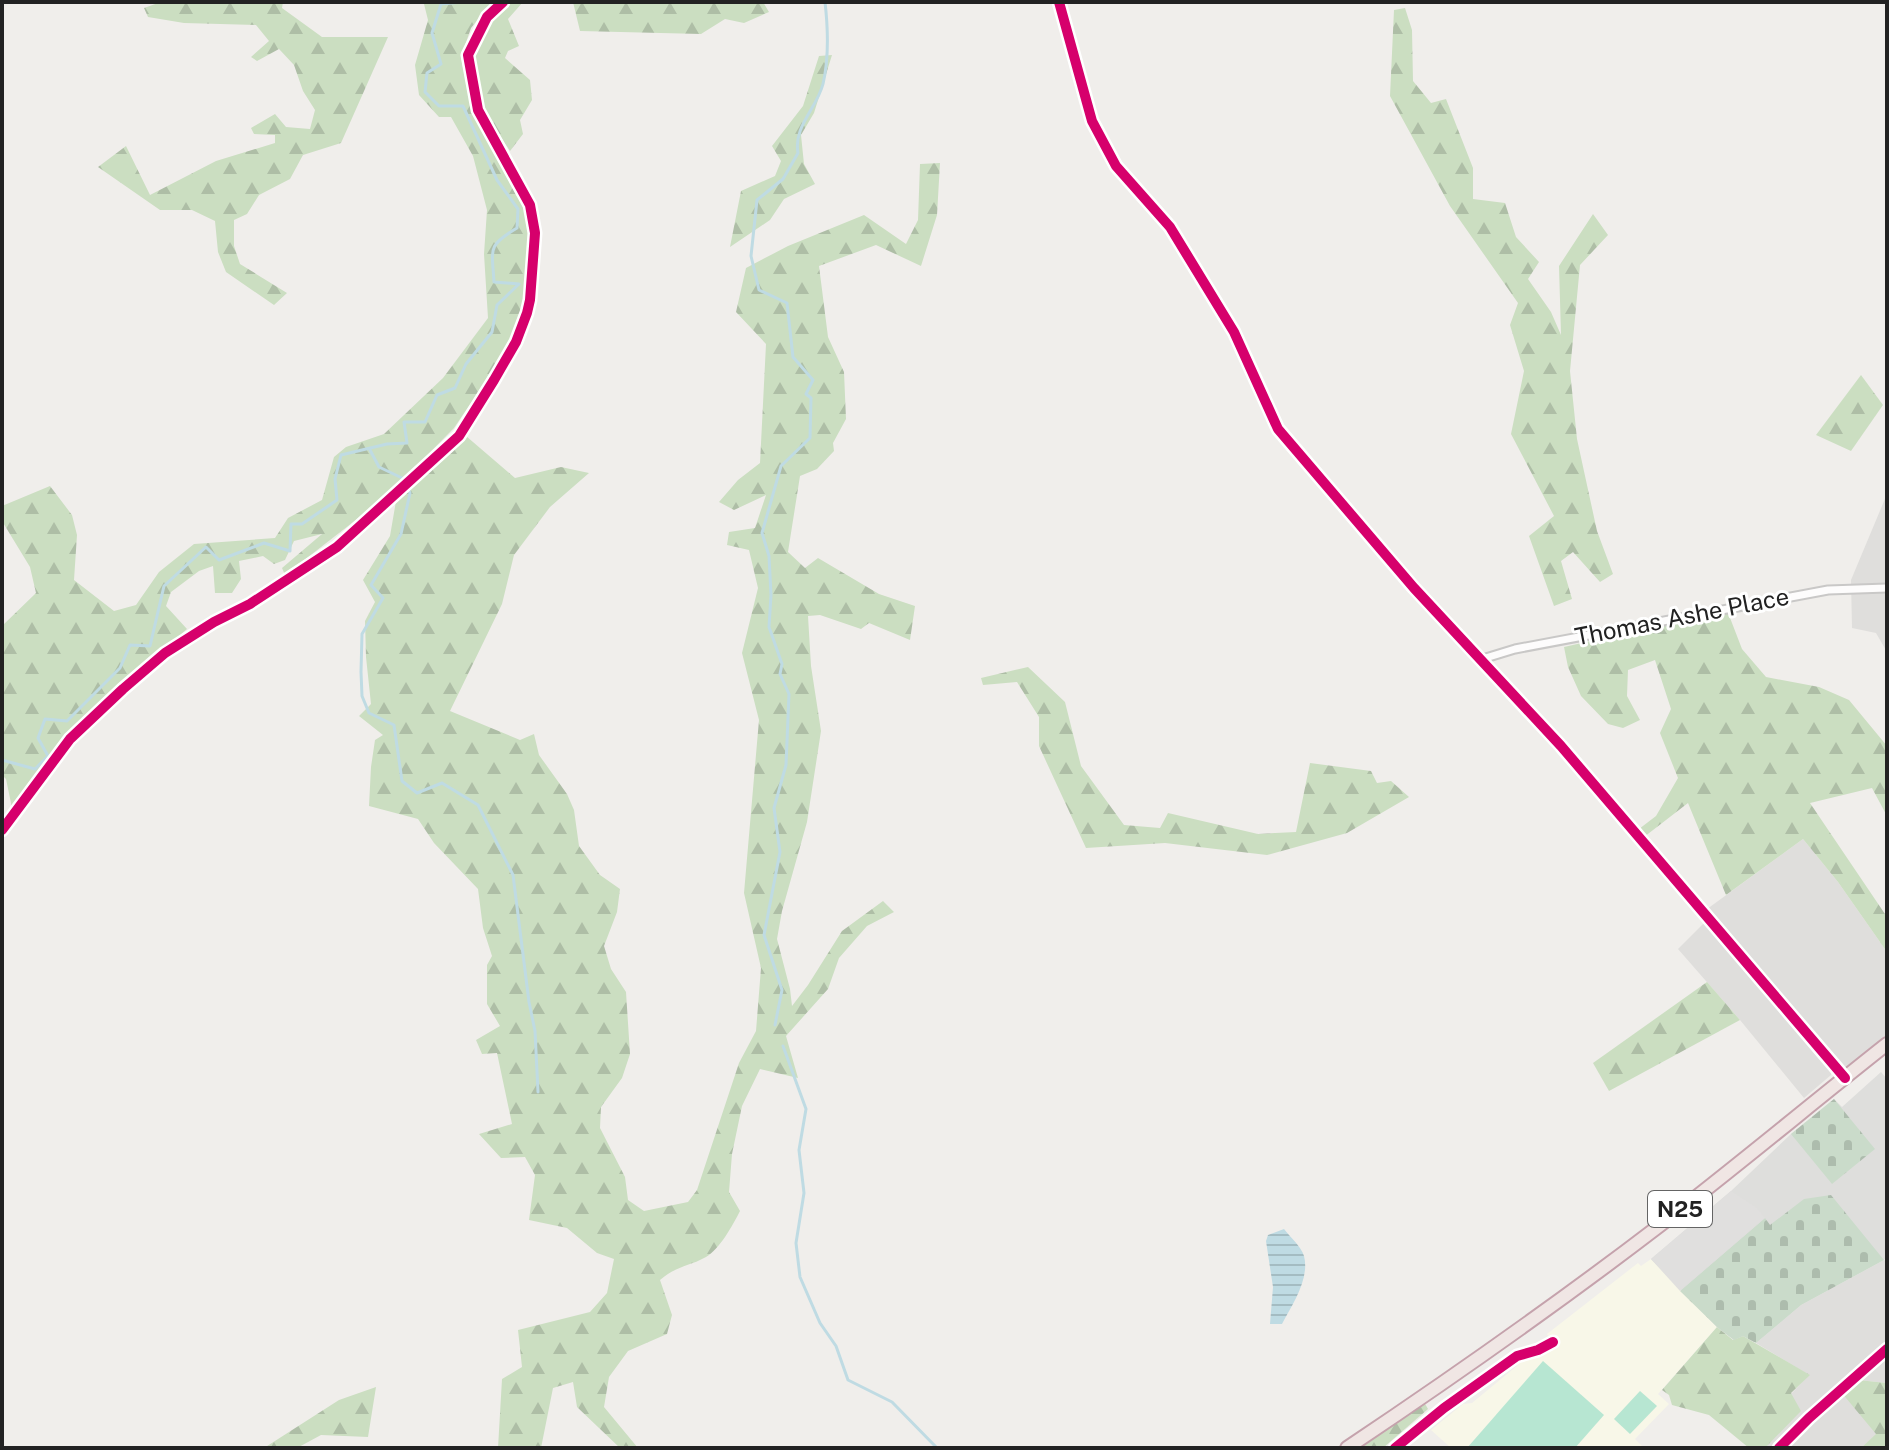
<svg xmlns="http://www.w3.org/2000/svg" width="1889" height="1450" viewBox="0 0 1889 1450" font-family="'Public Sans',sans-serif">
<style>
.residential{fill:#dfdedc}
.education{fill:#f8f7e8}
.religious{fill:#dededc}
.forest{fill:url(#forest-firs)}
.cemetery{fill:url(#cemetery-stones)}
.pitch{fill:#b7e6d2}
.parking{fill:#e0dfde}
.water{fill:url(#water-rules)}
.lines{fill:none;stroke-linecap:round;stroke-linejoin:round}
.stream{stroke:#bfdbe3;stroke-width:3}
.minor-casing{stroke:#c9c8c7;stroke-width:11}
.tertiary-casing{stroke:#c9c8c7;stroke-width:13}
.trunk-casing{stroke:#c5a2ac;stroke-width:16}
.minor{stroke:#fdfcfc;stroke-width:7}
.tertiary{stroke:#fdfcfc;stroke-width:9}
.trunk{stroke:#f0e6e4;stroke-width:12}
.cycleway-casing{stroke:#fff;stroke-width:15}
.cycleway{stroke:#d6006c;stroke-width:10}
.labels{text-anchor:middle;stroke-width:6;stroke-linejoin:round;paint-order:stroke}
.shield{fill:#fff;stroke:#646464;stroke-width:2}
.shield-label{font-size:22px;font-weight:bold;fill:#222}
.street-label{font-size:24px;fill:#222;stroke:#fff}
</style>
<defs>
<pattern id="forest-firs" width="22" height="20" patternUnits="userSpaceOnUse" patternTransform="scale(2)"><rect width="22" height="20" fill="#cbdec1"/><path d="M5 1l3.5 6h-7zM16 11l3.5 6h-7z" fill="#aebea6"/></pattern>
<pattern id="cemetery-stones" width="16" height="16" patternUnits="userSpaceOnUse" patternTransform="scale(2)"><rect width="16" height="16" fill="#cadbca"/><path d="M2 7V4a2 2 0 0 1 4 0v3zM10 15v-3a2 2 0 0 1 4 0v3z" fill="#adbcad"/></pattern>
<pattern id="water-rules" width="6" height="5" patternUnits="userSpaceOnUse" patternTransform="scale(2)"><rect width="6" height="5" fill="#bfdbe3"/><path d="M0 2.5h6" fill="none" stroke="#a4bcc2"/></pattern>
</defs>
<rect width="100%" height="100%" fill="#f0eeeb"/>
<g class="residential">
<polygon points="1887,494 1887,652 1876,633 1852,628 1851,580"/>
<polygon points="1803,839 1838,882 1887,952 1887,1035 1842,1071 1728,942 1831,1070 1831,1075 1804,1098 1740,1020 1678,949 1708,919 1703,912"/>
<polygon points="1884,1260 1887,1262 1887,1383 1858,1380 1877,1434 1861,1448 1765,1448 1791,1394 1809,1375 1756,1343 1801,1305"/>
</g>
<polygon class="education" points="1651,1259 1717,1327 1658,1394 1669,1404 1635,1439 1642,1446 1640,1448 1451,1448 1431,1430 1463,1404 1472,1403 1518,1365 1520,1361 1540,1354 1554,1345 1547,1334 1638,1263 1641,1266"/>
<polygon class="religious" points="1881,1072 1887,1079 1887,1258 1801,1305 1756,1343 1743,1336 1734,1340 1717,1327 1651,1259 1731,1191 1791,1134 1834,1099 1842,1107"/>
<g class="forest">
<polygon points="161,2 283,2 282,8 322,37 388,37 341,143 303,155 290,179 259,195 247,214 234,220 234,246 240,264 287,293 274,305 226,272 218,252 215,221 192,210 160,210 98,167 126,146 150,195 216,161 275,143 275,135 254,134 251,128 275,114 286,127 310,129 315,110 303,91 294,65 279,49 257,61 251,57 269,41 256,25 184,23 148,17 144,8"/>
<polygon points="426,2 492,2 471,28 461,57 472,113 514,184 526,211 530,238 525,304 502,357 454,428 388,495 285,575 282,568 322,534 294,541 285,560 274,564 263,556 239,561 241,579 232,593 215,593 213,566 199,571 171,592 166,606 187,629 71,729 12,808 6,779 2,775 2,626 36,593 30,567 2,521 2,506 50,486 72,515 77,535 74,580 114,611 136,605 159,572 194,544 275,538 288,518 322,500 334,457 346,447 384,434 443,378 488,318 484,254 487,210 473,156 451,117 439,117 419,95 415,65 428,20 424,4"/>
<polygon points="507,2 523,2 508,19 519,46 508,51 505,58 530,80 532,100 520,120 523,134 510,151 482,109 472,57 489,21"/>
<polygon points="573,2 763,2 769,12 744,23 725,19 701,34 580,31"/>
<polygon points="1405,8 1412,30 1413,81 1431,103 1446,99 1473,168 1473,199 1505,203 1516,237 1539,262 1528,279 1551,312 1561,335 1559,266 1593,214 1608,235 1580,265 1570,371 1577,439 1597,531 1613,574 1600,582 1573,552 1561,561 1572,599 1554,606 1529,536 1554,516 1511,434 1524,371 1510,325 1518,303 1450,206 1390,96 1394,10"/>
<polygon points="832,55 814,113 801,135 804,164 815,184 784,199 770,220 730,247 741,191 775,176 781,161 772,146 803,106 819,56"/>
<path d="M940 163 937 215 921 266 876 245 819 266 828 337 844 372 846 419 833 443 834 451 817 469 800 476 788 552 805 568 818 558 879 594 915 606 910 640 869 623 861 629 820 615 808 616 811 666 821 731 807 822 782 911 777 939 790 989 792 1006 808 985 842 931 883 901 894 912 867 926 839 958 828 989 786 1036 798 1078 760 1069 742 1106 732 1154 729 1192 740 1211C733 1225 719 1250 706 1257 688 1267 678 1265 660 1280L672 1315 667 1334 628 1351 609 1377 604 1407 638 1448H620L577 1407 573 1382 553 1388 541 1448H498L502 1379 522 1367 518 1330 590 1312 607 1293 614 1259 597 1253 567 1228 529 1220 535 1175 525 1157 501 1158 479 1134 512 1124 497 1053 482 1054 476 1040 500 1026 487 1004V965L492 956 483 928 478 889 434 843 418 819 369 806 371 767 375 740 383 735 359 716 371 704 366 657 365 621 375 602 363 580 390 536 396 501 466 436 515 478 561 467 589 473 550 507 514 555 502 604 450 711 520 740 534 734 539 755 567 794 574 810 579 846 600 875 620 889 617 912 604 946 611 969 626 992 630 1054 622 1078 601 1107 600 1128 625 1177 628 1200 644 1211 688 1202 697 1190 739 1063 756 1031 761 968 744 893 759 720 742 653 758 588 749 550 727 545 729 532 755 528 766 495 734 510 719 502 738 480 760 463 766 344 736 312 746 268 788 246 864 215 906 244 918 220 920 164Z"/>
<polygon points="1861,375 1883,405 1851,451 1816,435"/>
<polygon points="1727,610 1742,649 1766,677 1819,687 1849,700 1887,746 1887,816 1872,788 1810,803 1887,917 1887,952 1838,882 1803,839 1726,895 1688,803 1644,837 1639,829 1656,816 1678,778 1660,733 1671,709 1655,660 1628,670 1627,696 1640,720 1623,728 1608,724 1581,696 1568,667 1564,647"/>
<polygon points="1028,667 1065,702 1081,766 1124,825 1160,828 1168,813 1258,834 1296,832 1310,763 1371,771 1377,783 1391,781 1409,797 1347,833 1267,855 1165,843 1086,848 1039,746 1039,717 1017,682 983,685 981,678"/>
<polygon points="1707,982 1740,1020 1609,1091 1593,1063"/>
<polygon points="1717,1327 1733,1340 1743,1336 1810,1375 1791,1393 1801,1411 1765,1448 1749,1448 1709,1415 1672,1405 1669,1395 1662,1390"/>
<polygon points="1858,1380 1887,1383 1887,1448 1861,1448 1876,1434 1841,1392"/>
<polygon points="376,1387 368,1437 321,1435 297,1448 264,1448 339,1400"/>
<polygon points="1424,1402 1428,1409 1383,1448 1361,1448"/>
</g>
<g class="cemetery">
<polygon points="1834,1099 1875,1149 1832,1184 1791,1134"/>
<polygon points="1831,1195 1884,1260 1801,1305 1756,1343 1743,1336 1734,1340 1717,1327 1680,1291 1765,1218 1770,1225 1804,1199"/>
</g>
<g class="pitch">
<polygon points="1543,1361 1604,1415 1575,1448 1467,1448"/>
<polygon points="1640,1391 1657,1406 1630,1434 1614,1419"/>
</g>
<polygon class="parking" points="1731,1191 1757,1208 1765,1218 1680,1291 1651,1259"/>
<path class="water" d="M1284 1229C1290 1237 1301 1246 1304 1256 1310 1279 1292 1305 1282 1324H1270L1273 1287 1266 1241 1268 1235Z"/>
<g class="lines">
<g class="stream">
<polyline points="370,450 379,467 402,478 404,481"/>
<polyline points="408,488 410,493 401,534 371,585 383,598 362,634 361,672 362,696 369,713 394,725 402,781 417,793 442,783 478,805 513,875 529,1002 535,1031 538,1092"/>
<path d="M2 760 35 769 48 756 38 738 45 719 67 721 120 668 130 645 150 646 164 586 206 547 219 560 264 543 290 551 291 524H302L337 500 335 479 341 455 387 444 407 443 404 422H425L437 395 455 388 466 364 492 332 497 305 519 284 494 282C492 248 487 246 517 228L518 209 497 180 463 106H439L425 92 427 73 441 64 432 33 441 4 463 2"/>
<path d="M775 1025 782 990 764 935 780 852 774 808 786 765 789 694 780 674 782 664 769 627 771 595 769 556 762 533 781 466 810 438 811 398 806 394 813 380 793 357 787 303 759 290 751 256 757 200 783 179 798 153C793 127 817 108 823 84 829 58 828 28 825 2"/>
<polyline points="783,1046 806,1109 799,1150 804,1193 796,1243 800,1277 820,1323 836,1346 848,1380 892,1402 937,1448"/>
</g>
<g class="minor-casing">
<g id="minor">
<polyline points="1059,2 1092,121 1116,166 1170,227 1234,332 1278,429 1414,588 1561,746 1845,1078"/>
<polyline points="1479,660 1515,649 1828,590 1887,588"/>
<polyline points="1395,1448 1444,1408 1517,1356 1538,1350 1553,1342"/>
</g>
</g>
<g class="tertiary-casing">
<g id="tertiary">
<polyline points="2,830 70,739 123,689 165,653 214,622 250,604 337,547 459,436 494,380 516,342 527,313 530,300 535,233 530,205 478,110 468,55 487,17 503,2"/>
<polyline points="1779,1448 1809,1418 1887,1349"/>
</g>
</g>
<g class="trunk-casing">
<path id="trunk" d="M1347 1448C1453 1377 1557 1304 1659 1226 1736 1167 1811 1104 1887 1044"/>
</g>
<use href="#minor" class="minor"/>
<use href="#tertiary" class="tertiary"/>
<use href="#trunk" class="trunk"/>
<g class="cycleway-casing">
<g id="cycleway">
<polyline points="1059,2 1092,121 1116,166 1170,227 1234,332 1278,429 1414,588 1561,746 1845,1078"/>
<polyline points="2,830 70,739 123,689 165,653 214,622 250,604 337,547 459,436 494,380 516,342 527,313 530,300 535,233 530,205 478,110 468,55 487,17 503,2"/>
<polyline points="1395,1448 1444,1408 1517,1356 1538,1350 1553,1342"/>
<polyline points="1779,1448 1809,1418 1887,1349"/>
</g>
</g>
<use href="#cycleway" class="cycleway"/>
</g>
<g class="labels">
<rect class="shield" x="1648" y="1191" width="64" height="36" rx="6"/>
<g class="shield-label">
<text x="1680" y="1217">N25</text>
</g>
<g class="street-label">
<text transform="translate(1682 617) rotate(-11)" y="8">Thomas Ashe Place</text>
</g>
</g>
<rect width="1889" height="1450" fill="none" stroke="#222222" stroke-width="8"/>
</svg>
